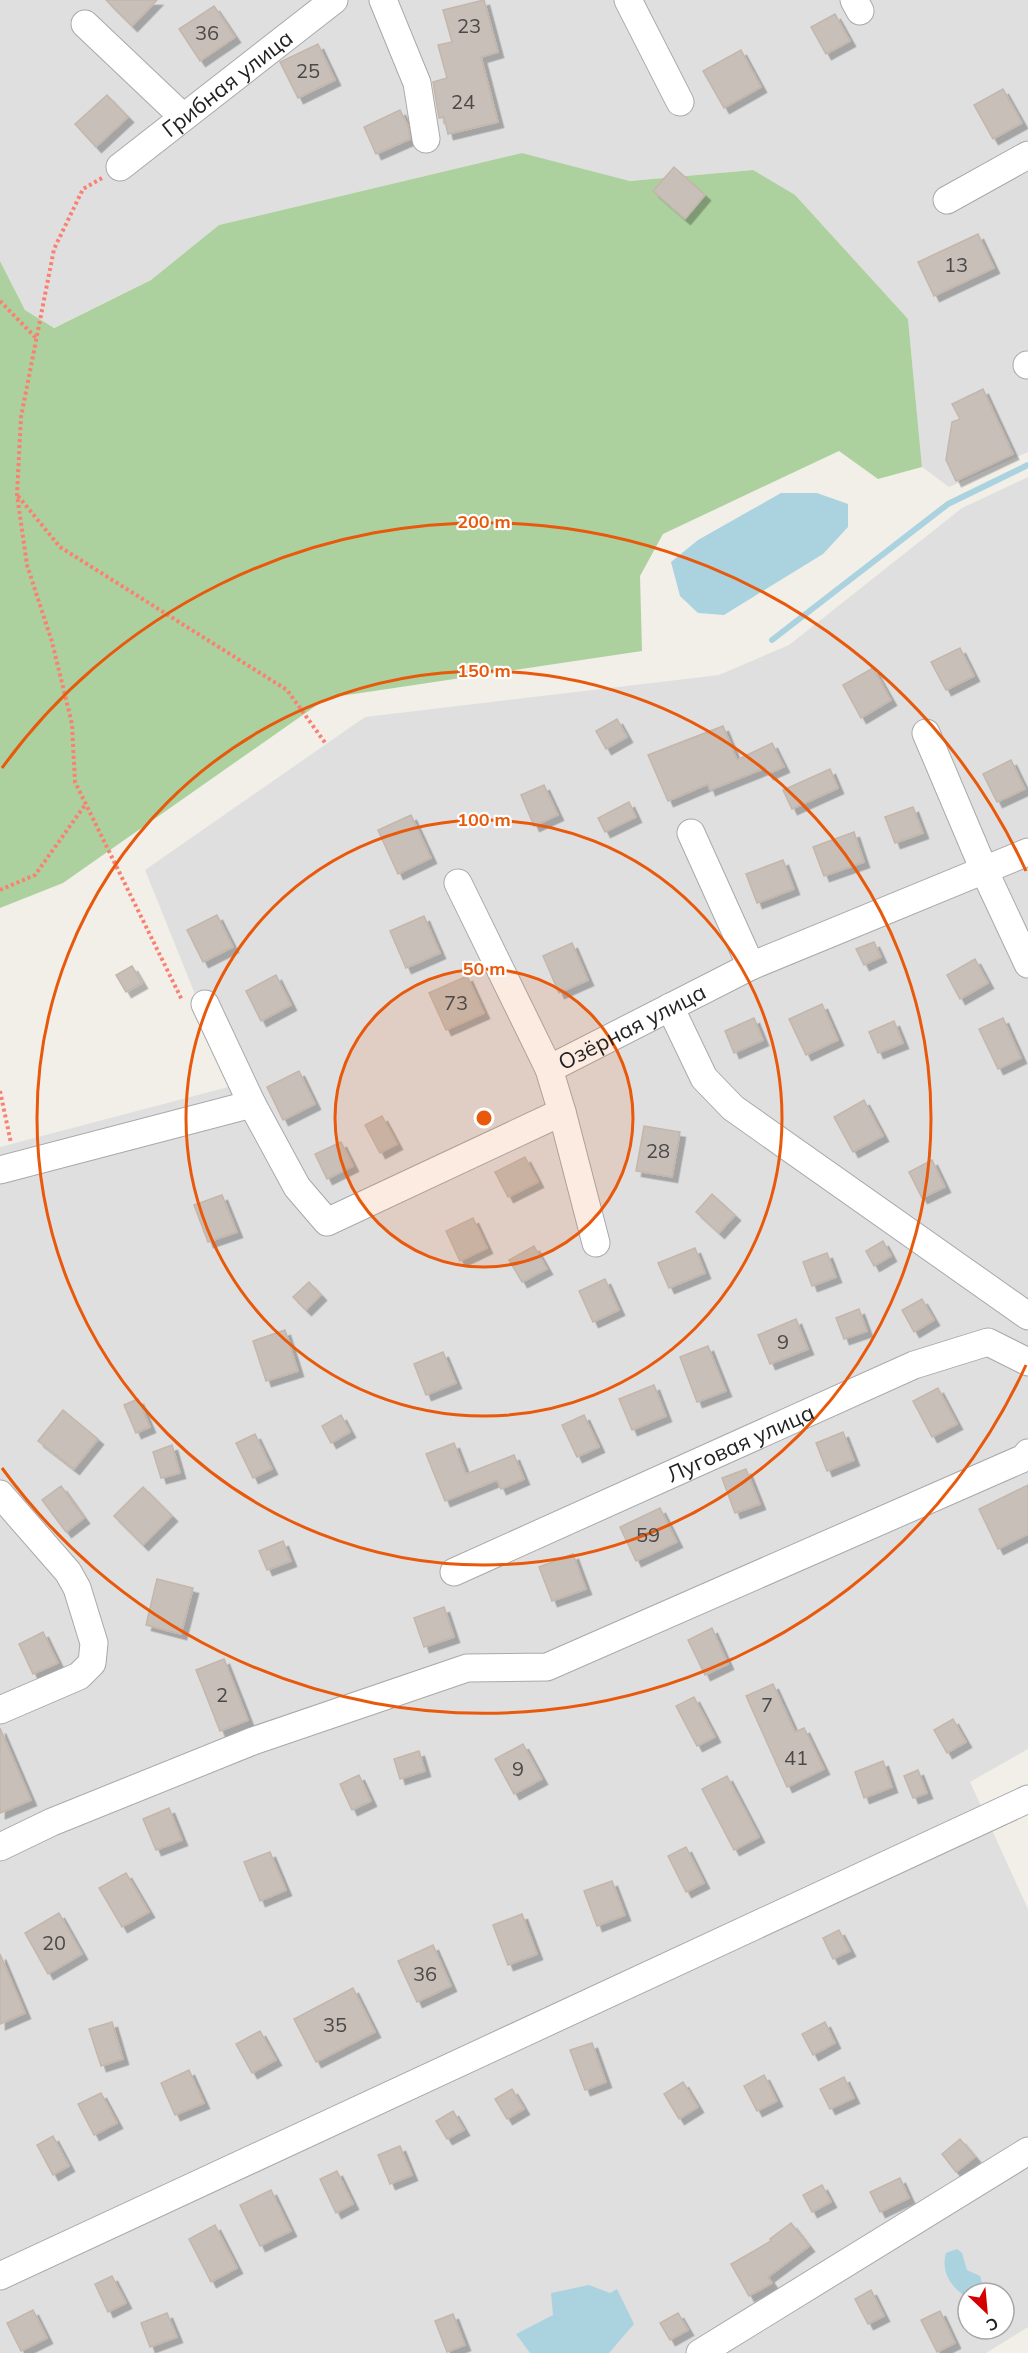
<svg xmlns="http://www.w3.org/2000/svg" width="1028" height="2353" viewBox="0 0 1028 2353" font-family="Mulish,sans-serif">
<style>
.residential{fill:#e0dfdf;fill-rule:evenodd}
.forest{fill:#add19e}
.water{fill:#aad3df}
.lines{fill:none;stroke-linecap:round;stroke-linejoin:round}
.stream{stroke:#aad3df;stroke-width:6}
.building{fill:#c7bfb8;stroke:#c4b6ab;stroke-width:1.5;filter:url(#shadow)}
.minor-casing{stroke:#a9a9a9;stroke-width:29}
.path{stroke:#fa8072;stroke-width:4;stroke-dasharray:3 3;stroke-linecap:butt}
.minor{stroke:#fff;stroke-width:27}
.ring{fill:none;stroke:#e8590c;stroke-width:3}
.labels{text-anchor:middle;stroke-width:4.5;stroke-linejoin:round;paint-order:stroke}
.number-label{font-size:20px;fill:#4b4948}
.street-label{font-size:22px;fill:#222;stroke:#fff}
.centre{fill:#e8590c;stroke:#fff;stroke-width:3}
.ring-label{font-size:18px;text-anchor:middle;font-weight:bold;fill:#e8590c;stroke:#fff;stroke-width:4.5;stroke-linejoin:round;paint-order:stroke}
</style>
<defs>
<filter id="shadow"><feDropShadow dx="5.5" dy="5.5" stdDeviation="0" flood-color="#0004"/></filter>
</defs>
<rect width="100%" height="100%" fill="#f2efe9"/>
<g class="residential">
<polygon points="0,0 1028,0 1028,452 949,487 922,467 908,319 753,170 630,181 522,153 219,225 151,280 53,328 25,310 0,261"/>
<path d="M1028 477V1749L970 1782 1028 1909V2327L986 2353H0V1147L232 1086 145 870 365 717 719 675 789 645 962 508ZM968 2293H1004V2329H968Z"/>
</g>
<polygon class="forest" points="522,153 630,181 753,170 795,195 908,319 922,467 878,479 839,451 663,534 640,576 642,651 327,698 63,883 0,908 0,261 25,310 54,328 151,280 219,225"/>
<g class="water">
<polygon points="781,493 817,493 848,504 848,527 823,554 724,615 698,613 680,596 671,562 698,540"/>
<path d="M957 2249 962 2253 967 2270 980 2276 982 2283 979 2291 962 2294C949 2284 941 2270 946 2253Z"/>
<polygon points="589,2285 610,2293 617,2289 634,2324 609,2353 530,2353 516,2334 553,2315 551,2293"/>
</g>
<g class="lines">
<polyline class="stream" points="772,640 948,504 1028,465"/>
</g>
<g class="building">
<polygon points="106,0 157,0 132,26"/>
<polygon points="484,0 498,52 481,57 498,122 448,134 444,117 439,118 433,82 447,78 438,45 452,42 443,10"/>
<polygon points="214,6 235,37 200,61 179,29"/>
<polygon points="835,14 850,41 826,54 811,27"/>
<polygon points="318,44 335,80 298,98 280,62"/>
<polygon points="741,50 761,87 724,108 703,71"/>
<polygon points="1003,89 1022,123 993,139 974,105"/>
<polygon points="107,95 128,117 96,147 75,124"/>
<polygon points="400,110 408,126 410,139 376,154 364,127"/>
<polygon points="674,167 705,195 685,219 653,191"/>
<polygon points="978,234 994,268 934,296 918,262"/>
<polygon points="983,389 1013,454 956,481 946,460 952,422 960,419 952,404"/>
<polygon points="960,648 974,676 946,690 931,662"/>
<polygon points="873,668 891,700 861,718 843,685"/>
<polygon points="617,719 627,737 606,749 596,731"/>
<polygon points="723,726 737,760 772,743 784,767 768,774 765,768 710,790 708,784 668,801 648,755"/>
<polygon points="1011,760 1025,789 997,802 983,774"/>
<polygon points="830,769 838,788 792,809 783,790"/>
<polygon points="544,785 558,815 534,826 521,795"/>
<polygon points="629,802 636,817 605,832 598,818"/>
<polygon points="913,807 923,833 895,843 885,817"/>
<polygon points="411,815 431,858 398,874 378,830"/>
<polygon points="854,832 864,862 824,876 813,847"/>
<polygon points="783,860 794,889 757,903 746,874"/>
<polygon points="217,915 233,947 203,962 187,930"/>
<polygon points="424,916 440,953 406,968 390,931"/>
<polygon points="874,942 881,957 864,965 856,949"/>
<polygon points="572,943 588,980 559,993 543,956"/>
<polygon points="975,959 988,983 960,999 947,975"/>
<polygon points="132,966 142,983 126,992 116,975"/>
<polygon points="276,975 291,1005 261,1021 246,991"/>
<polygon points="467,976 484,1013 446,1030 429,993"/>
<polygon points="822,1004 838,1040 806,1055 789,1019"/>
<polygon points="754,1018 763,1040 734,1053 725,1031"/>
<polygon points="1003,1018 1021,1058 998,1069 979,1029"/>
<polygon points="894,1021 903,1043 878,1053 869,1032"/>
<polygon points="299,1071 315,1104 283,1120 267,1087"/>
<polygon points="864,1100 883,1136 853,1152 834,1117"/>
<polygon points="382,1116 397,1144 380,1153 365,1125"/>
<polygon points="644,1126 680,1132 672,1177 636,1171"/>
<polygon points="341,1142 353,1166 327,1179 315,1154"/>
<polygon points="525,1157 538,1182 508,1197 495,1172"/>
<polygon points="932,1160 945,1187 922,1198 909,1172"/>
<polygon points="712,1194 735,1215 719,1233 696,1212"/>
<polygon points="222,1195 237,1232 208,1242 194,1205"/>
<polygon points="473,1218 487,1248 460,1261 446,1231"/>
<polygon points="883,1241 891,1256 874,1266 866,1251"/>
<polygon points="534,1246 547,1269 522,1282 509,1260"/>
<polygon points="695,1248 705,1273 669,1288 658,1263"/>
<polygon points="827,1253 836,1277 812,1286 803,1262"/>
<polygon points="605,1279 619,1310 593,1322 579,1291"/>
<polygon points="309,1282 321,1295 306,1310 293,1297"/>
<polygon points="922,1299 934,1320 914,1332 902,1310"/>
<polygon points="859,1309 867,1331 844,1339 836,1318"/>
<polygon points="796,1319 808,1349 770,1364 758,1335"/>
<polygon points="285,1330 298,1371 266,1381 253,1341"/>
<polygon points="708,1346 726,1391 697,1402 680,1357"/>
<polygon points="443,1352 456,1383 426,1395 414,1364"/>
<polygon points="654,1385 666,1416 632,1430 619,1399"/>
<polygon points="938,1388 957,1424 932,1437 913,1401"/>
<polygon points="138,1399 150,1427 136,1433 124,1405"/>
<polygon points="63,1410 98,1439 74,1469 38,1441"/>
<polygon points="341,1415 350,1432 331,1443 322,1426"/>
<polygon points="584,1415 599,1447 577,1457 562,1425"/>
<polygon points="843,1432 854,1460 827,1471 816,1443"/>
<polygon points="255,1434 272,1469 253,1478 236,1443"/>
<polygon points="454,1443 466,1474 514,1455 524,1479 501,1489 497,1480 445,1501 426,1454"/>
<polygon points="172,1445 180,1473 161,1478 153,1452"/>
<polygon points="746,1469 760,1504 735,1513 722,1478"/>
<polygon points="1028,1485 1028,1534 998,1549 979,1509"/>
<polygon points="61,1486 84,1518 66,1532 42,1500"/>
<polygon points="143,1487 172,1516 143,1545 114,1516"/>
<polygon points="660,1508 677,1542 636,1561 620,1527"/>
<polygon points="283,1541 291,1561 267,1570 259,1551"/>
<polygon points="573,1554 586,1589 552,1601 539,1567"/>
<polygon points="157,1579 193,1588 181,1634 146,1625"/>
<polygon points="444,1607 454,1637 424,1647 414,1618"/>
<polygon points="712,1628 728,1664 705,1675 688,1640"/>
<polygon points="43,1632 58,1663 33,1674 19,1644"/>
<polygon points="224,1659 248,1720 220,1731 196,1670"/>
<polygon points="773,1684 795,1732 804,1728 824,1769 787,1787 746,1696"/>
<polygon points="694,1697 715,1737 697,1746 676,1706"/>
<polygon points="953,1719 966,1742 947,1753 934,1730"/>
<polygon points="0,1728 31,1800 0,1813"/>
<polygon points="523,1744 542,1779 514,1794 495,1759"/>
<polygon points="419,1751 425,1771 400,1779 394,1759"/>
<polygon points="883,1761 892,1787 864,1798 855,1772"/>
<polygon points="918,1770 927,1793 913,1798 904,1776"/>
<polygon points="359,1775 371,1801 352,1810 340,1784"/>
<polygon points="727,1776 759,1837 734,1850 702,1789"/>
<polygon points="169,1808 182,1840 156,1850 143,1819"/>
<polygon points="686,1847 704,1883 686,1892 668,1856"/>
<polygon points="270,1852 286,1890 260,1901 244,1862"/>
<polygon points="126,1873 149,1912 122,1927 99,1888"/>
<polygon points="612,1881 625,1915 597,1926 584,1891"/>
<polygon points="59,1913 82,1954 48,1974 25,1933"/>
<polygon points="522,1914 537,1954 508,1965 493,1925"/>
<polygon points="839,1930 850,1951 833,1959 823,1938"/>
<polygon points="433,1945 451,1986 417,2002 398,1961"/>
<polygon points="0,1954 25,2013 0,2024"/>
<polygon points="353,1988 375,2032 316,2062 294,2019"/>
<polygon points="112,2022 123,2059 101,2066 89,2029"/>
<polygon points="825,2022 835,2043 813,2055 802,2034"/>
<polygon points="260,2031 276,2060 252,2073 236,2044"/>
<polygon points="592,2043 606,2082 585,2090 570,2050"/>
<polygon points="189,2070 204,2103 175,2115 161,2083"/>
<polygon points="764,2075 777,2101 757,2111 744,2086"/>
<polygon points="844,2077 854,2098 830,2109 820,2089"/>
<polygon points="683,2082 698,2107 679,2119 664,2094"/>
<polygon points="512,2089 524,2109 507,2119 495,2099"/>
<polygon points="101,2093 117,2123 94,2135 78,2104"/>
<polygon points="453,2111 464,2130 447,2139 436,2121"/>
<polygon points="53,2136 69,2166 53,2175 37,2145"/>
<polygon points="960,2139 975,2157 956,2172 942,2154"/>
<polygon points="400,2146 412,2175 390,2184 378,2155"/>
<polygon points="337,2171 353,2204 336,2213 320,2179"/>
<polygon points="900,2178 909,2198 880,2212 870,2192"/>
<polygon points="822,2185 831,2202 812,2212 803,2195"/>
<polygon points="271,2190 291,2231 260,2246 240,2205"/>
<polygon points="791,2223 809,2246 768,2277 772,2283 749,2296 731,2264 771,2241 770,2239"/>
<polygon points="215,2225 237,2268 211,2282 189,2239"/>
<polygon points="112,2276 126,2303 108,2312 95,2284"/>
<polygon points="871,2290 884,2316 868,2324 855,2299"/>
<polygon points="33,2310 47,2338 21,2351 7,2323"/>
<polygon points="940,2311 955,2343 937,2352 921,2320"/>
<polygon points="167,2313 177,2337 150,2347 141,2323"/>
<polygon points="678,2313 688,2330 670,2340 660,2323"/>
<polygon points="453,2314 465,2345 447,2352 435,2321"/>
</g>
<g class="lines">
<g class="minor-casing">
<g id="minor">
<polyline points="383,0 417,83 426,139"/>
<polyline points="628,0 680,102"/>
<polyline points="854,0 860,11"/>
<polyline points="85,24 183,117"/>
<path id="s1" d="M120 167 334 0"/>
<polyline points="947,200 1028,155"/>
<polyline points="1027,365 1028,365"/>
<polyline points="926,733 984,870 1028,964"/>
<polyline points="691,833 751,966"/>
<polyline points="205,1004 252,1104 297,1187 327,1222 562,1112 549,1069 458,883"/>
<polyline points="670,1007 704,1078 733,1108 1028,1316"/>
<path id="s2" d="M549 1069 751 966 1028 852"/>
<polyline points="562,1112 596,1243"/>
<polyline points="0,1170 252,1104"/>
<polyline points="0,1494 68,1572 77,1588 94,1643 92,1663 79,1676 0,1710"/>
<path id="s3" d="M454 1572 914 1365 988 1342 1028 1362"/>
<polyline points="0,1847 52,1822 253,1741 467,1668 547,1667 1024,1458 1028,1453"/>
<polyline points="0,2276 1028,1799"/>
<polyline points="700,2353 1028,2151"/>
</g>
</g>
<g class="path">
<polyline points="102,178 83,189 54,249 21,417 17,495 27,565 52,642 72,724 75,782 182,1000"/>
<polyline points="0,301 37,339"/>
<polyline points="18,496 60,547 287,690 326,744"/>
<polyline points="0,890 35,875 85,805"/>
<polyline points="0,1091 11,1143"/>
</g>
<use href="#minor" class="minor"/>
</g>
<circle cx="484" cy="1118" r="149" fill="#e8590c" fill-opacity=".12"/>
<g class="ring">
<circle cx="484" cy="1118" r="149"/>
<circle cx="484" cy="1118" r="298"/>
<circle cx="484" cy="1118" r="447"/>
<path d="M1026 1365A596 596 0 0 1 2 1468M2 768A596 596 0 0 1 1026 871"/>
</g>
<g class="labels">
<g class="number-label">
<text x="469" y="33">23</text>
<text x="207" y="40">36</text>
<text x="308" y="78">25</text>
<text x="463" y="109">24</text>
<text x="956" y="272">13</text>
<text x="456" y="1010">73</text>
<text x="658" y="1158">28</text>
<text x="783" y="1349">9</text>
<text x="648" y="1542">59</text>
<text x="222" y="1702">2</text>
<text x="767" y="1712">7</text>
<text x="796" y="1765">41</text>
<text x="518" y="1776">9</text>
<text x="54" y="1950">20</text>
<text x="425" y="1981">36</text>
<text x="335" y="2032">35</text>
</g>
<g class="street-label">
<text dy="8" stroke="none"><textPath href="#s1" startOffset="136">Грибная улица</textPath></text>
<text dy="8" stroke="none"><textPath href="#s2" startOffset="93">Озёрная улица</textPath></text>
<text dy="8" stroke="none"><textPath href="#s3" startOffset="314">Луговая улица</textPath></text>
</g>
</g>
<circle cx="484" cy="1118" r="9" class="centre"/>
<g class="ring-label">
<text x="484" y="528">200 m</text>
<text x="484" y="677">150 m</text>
<text x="484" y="826">100 m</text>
<text x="484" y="975">50 m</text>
</g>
<g transform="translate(986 2311) rotate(154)"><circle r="28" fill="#ffffff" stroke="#a7a7a7" stroke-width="1.5"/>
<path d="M0-4.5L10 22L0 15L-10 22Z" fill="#d40000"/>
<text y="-9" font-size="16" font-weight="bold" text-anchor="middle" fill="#222222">С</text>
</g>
</svg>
